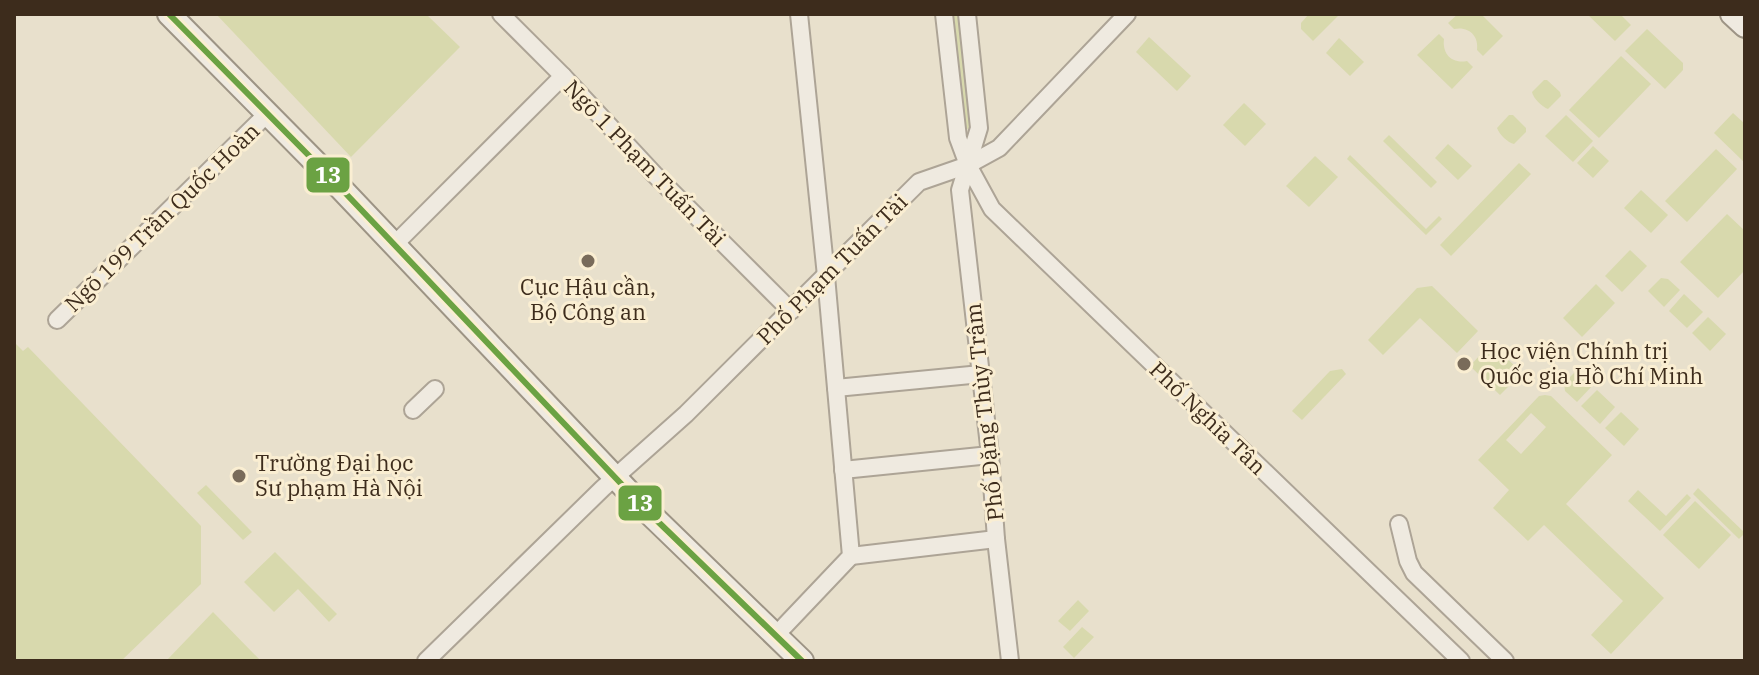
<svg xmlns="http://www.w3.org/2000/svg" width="1759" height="675" viewBox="0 0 1759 675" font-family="'IBM Plex Serif',serif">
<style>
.green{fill:#d8d9ad;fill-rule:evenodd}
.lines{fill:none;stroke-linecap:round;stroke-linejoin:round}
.street-casing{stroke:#ada496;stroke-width:20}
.secondary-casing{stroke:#9d9485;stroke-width:26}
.street{stroke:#efeae0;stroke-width:16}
.secondary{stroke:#efeae0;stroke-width:22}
.bus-1-casing{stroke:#faeed2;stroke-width:12}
.bus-1{stroke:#6ba243;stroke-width:6}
.poi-dot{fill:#796b5a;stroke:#faeed2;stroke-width:3}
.labels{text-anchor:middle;stroke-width:6;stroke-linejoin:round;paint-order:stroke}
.street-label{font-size:22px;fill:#3d2c1c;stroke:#faeed2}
.poi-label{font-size:22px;fill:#3d2c1c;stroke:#faeed2;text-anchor:start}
.line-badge{stroke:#faeed2;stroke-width:3}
.badge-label{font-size:22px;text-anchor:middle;font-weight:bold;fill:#fff}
</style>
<rect width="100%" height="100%" fill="#e8e0cc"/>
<g class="green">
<polygon points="216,14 426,14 460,47 351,157"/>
<polygon points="950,14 959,14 971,127 966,130 963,128"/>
<polygon points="1309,14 1340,14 1313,41 1301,29 1301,23"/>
<path d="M1458 14H1481L1503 36 1483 56 1477 50C1479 36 1469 26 1454 29L1448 23Z"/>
<polygon points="1587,14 1620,14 1631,25 1615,41"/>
<polygon points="1647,29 1683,63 1683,70 1665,89 1625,51"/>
<path d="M1439 34 1444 39C1442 54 1452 64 1467 61L1473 67 1452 89 1417 55Z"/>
<polygon points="1149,37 1191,76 1177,91 1136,52"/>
<polygon points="1339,38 1364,62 1350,76 1326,53"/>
<polygon points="1621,56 1651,84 1599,138 1569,110"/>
<path d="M1544 80H1547L1560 92 1561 96 1548 109C1542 107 1533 98 1532 92Z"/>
<polygon points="1244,103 1266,124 1245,146 1223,125"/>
<polygon points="1733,113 1745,124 1745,163 1714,133"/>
<path d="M1509 115H1513L1526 128V132L1514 144C1508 143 1499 134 1497 128Z"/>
<polygon points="1566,115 1593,141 1573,162 1545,136"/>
<polygon points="1389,135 1437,182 1431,188 1383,141"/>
<polygon points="1448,144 1472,166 1458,180 1435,158"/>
<polygon points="1593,146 1609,161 1593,178 1577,163"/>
<polygon points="1716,149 1737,169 1687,222 1665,201"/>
<polygon points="1350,155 1426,229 1439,216 1442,219 1426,235 1347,159"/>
<polygon points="1315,156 1338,177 1309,207 1286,186"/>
<polygon points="1519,163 1531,174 1451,256 1440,245"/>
<polygon points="1641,190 1668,215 1651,233 1624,208"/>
<polygon points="1727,214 1745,231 1745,270 1718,298 1680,262"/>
<polygon points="1630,250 1647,266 1622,292 1605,276"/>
<polygon points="1661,278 1668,279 1680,290 1664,307 1648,291"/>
<polygon points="1596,284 1615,303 1582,337 1563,318"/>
<polygon points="1432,286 1478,331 1457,353 1420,318 1383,355 1368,340 1417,288"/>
<polygon points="1684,294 1703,312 1687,328 1669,311"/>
<polygon points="1708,317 1726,334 1710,351 1692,333"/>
<polygon points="14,342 23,351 28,347 201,526 201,584 121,661 14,661"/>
<polygon points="1491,343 1522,373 1500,395 1470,366"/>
<polygon points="1342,369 1346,374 1302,420 1292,411 1330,371"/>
<polygon points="1577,370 1593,385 1577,402 1565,391 1564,383"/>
<polygon points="1597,390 1615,407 1600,424 1581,406"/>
<path d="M1545 395 1551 396 1612 455 1566 504 1664 598 1611 654 1591 635 1623 601 1544 525 1528 541 1493 508 1509 490 1478 460 1539 396ZM1531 413 1546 427 1521 454 1506 440Z"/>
<polygon points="1621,412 1639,429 1624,446 1605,428"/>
<polygon points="206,485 252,532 243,540 197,493"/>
<polygon points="1698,488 1745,533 1739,539 1693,494"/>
<polygon points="1638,490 1666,516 1687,494 1691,498 1660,531 1628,501"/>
<polygon points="1695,501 1731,535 1699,569 1663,535"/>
<polygon points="275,552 337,614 329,622 298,589 274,612 244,582"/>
<polygon points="1078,600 1089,611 1070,631 1058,621"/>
<polygon points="213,612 261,661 166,661"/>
<polygon points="1082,627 1094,637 1074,658 1063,647"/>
</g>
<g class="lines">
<g class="street-casing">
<g id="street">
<polyline points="501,14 563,76 654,174 791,311"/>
<polyline points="944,14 958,138 968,165 992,209 1461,661"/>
<polyline points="967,14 979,128 960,190 990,455 996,539 1010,661"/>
<polyline points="394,245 563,76"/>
<polyline points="57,320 267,114"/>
<polyline points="836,388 981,374"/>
<polyline points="413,410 435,389"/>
<polyline points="843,470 990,455"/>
<polyline points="1399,524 1408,561 1414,573 1505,661"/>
<polyline points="851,556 996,539"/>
<polyline points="775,636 851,556 826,276 799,14"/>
<polyline points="426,661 603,488 686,414 919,182 968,165 999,148 1127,14"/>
</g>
</g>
<g class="secondary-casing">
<g id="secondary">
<polyline points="169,14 332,179 647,511 802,661"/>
<polyline points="1732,14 1745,26"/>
</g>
</g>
<use href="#street" class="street"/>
<use href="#secondary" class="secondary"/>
<g class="bus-1-casing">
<polyline id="bus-1" points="169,14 332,179 647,511 802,661"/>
</g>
<use href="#bus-1" class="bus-1"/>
</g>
<g class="poi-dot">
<circle cx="588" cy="261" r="8"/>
<circle cx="1464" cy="364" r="8"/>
<circle cx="239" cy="476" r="8"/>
</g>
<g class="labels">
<g class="street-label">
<text transform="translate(645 163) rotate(46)" y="8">Ngõ 1 Phạm Tuấn Tài</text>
<text transform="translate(162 217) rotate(-44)" y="8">Ngõ 199 Trần Quốc Hoàn</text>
<text transform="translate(832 269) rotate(-45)" y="8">Phố Phạm Tuấn Tài</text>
<text transform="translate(984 412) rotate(-96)" y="8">Phố Đặng Thùy Trâm</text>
<text transform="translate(1208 418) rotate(44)" y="8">Phố Nghĩa Tân</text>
</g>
<g class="poi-label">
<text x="588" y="295" text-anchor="middle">Cục Hậu cần,<tspan x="588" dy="25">Bộ Công an</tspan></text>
<text x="1480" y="359">Học viện Chính trị<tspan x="1480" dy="25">Quốc gia Hồ Chí Minh</tspan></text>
<text x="255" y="471">Trường Đại học<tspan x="255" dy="25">Sư phạm Hà Nội</tspan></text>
</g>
</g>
<g class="line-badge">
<rect x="305" y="156" width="46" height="38" rx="8" fill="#6ba243"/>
<rect x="617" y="484" width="46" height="38" rx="8" fill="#6ba243"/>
</g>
<g class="badge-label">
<text x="328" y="183">13</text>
<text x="640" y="511">13</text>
</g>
<rect width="1759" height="675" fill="none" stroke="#3d2c1c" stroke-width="32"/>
</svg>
